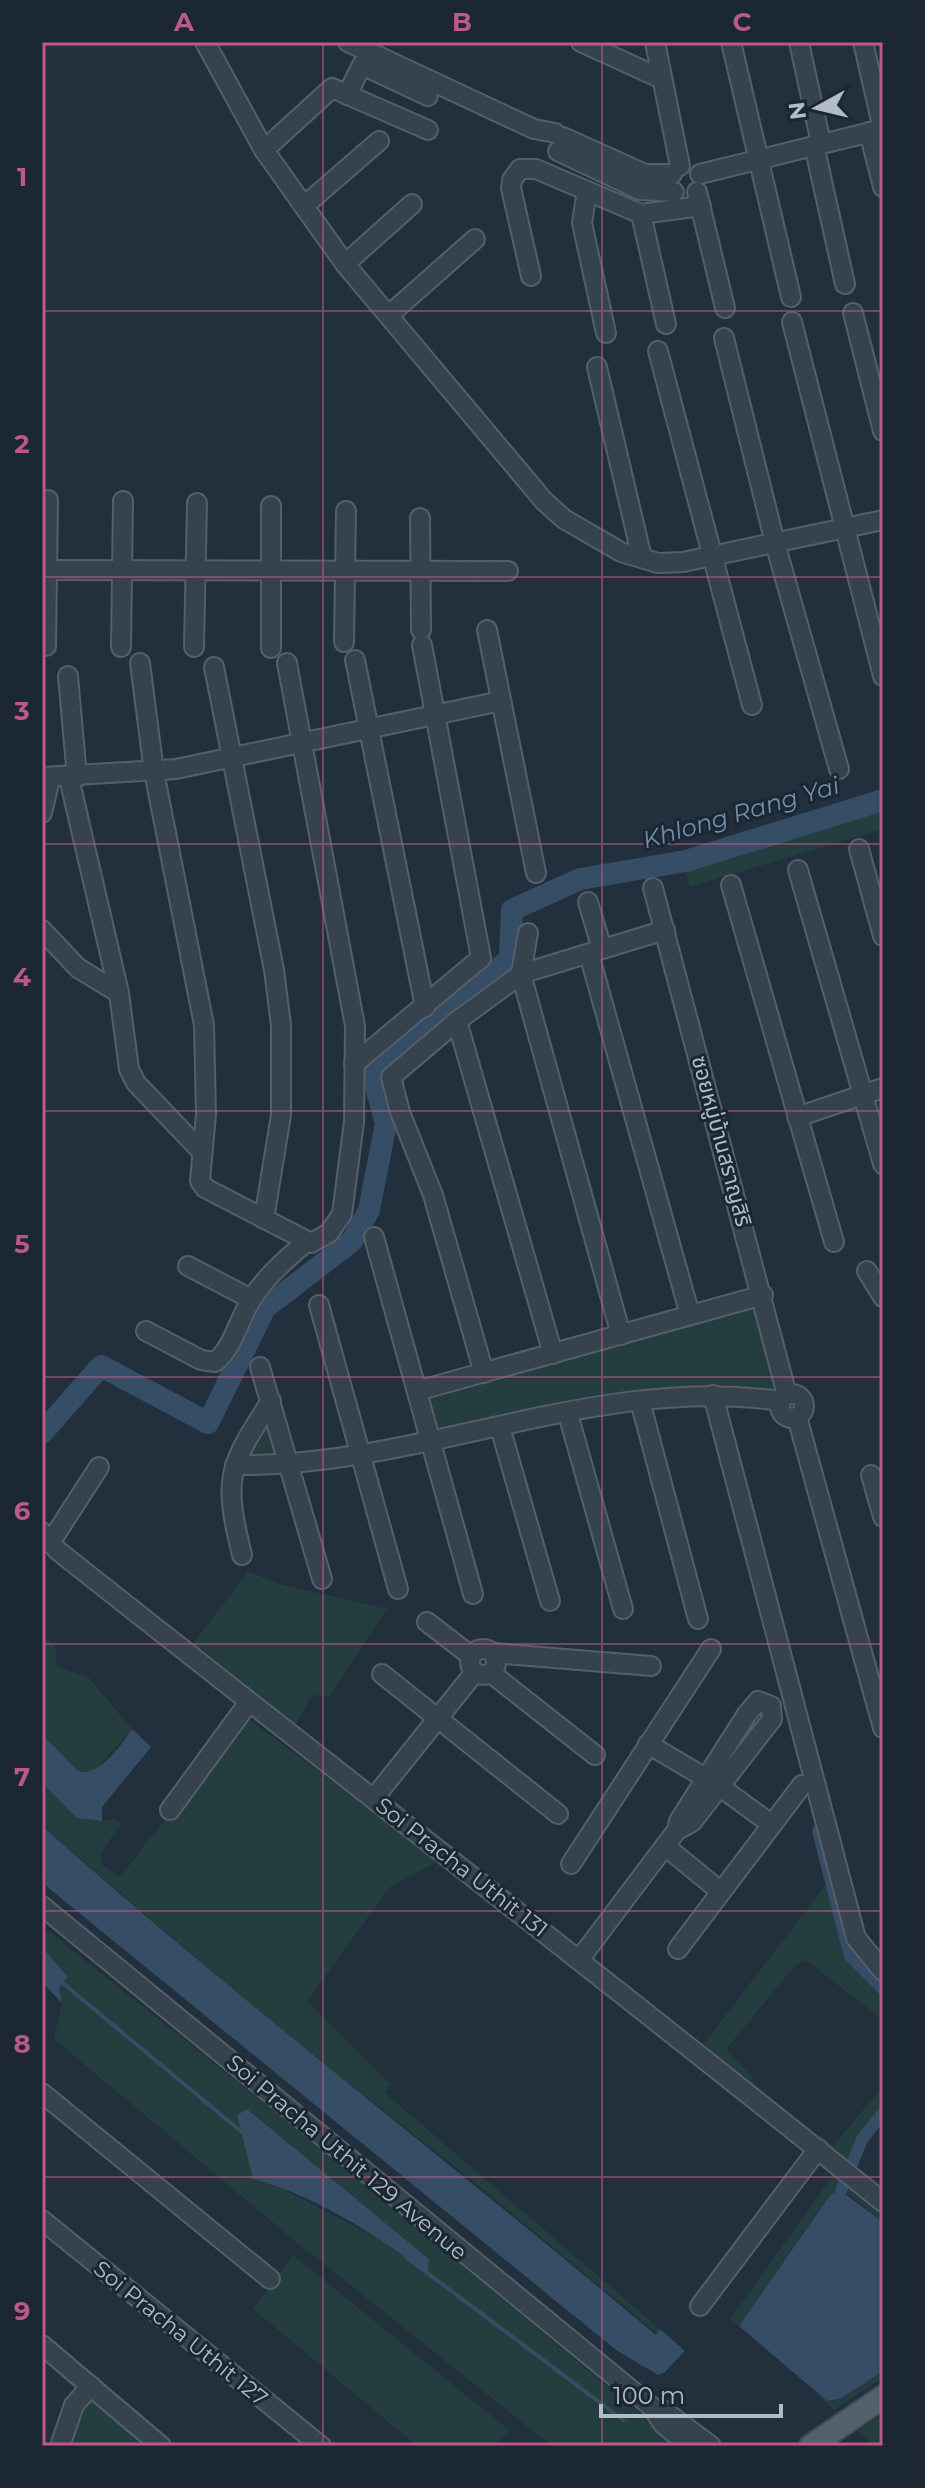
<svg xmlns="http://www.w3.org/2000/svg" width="925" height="2488" viewBox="0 0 925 2488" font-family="Montserrat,'Noto Sans Thai',sans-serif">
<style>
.green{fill:#243d3e;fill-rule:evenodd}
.water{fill:#354d65}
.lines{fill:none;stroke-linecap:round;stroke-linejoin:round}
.stream{stroke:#354d65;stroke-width:4}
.canal{stroke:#354d65;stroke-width:12}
.river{stroke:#354d65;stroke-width:22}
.minor-casing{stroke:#545f6b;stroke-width:22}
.major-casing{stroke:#3f4b56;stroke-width:26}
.minor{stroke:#36424d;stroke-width:18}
.major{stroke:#54616d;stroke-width:22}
.grid{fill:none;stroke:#bb5a87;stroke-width:2;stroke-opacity:0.55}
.labels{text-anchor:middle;stroke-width:6;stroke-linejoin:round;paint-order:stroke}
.street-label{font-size:22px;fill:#b1bcc8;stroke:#1b2732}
.water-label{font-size:24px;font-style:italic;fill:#7090ad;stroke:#1b2732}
.neatline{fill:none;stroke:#bb5a87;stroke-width:3}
.grid-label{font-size:26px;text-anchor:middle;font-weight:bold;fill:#bb5a87}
</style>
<rect width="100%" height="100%" fill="#22303d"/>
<g class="green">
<polygon points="883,809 883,829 690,887 685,870"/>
<polygon points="754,1303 778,1388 774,1394 729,1390 436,1435 425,1396"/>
<polygon points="271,1421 282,1456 247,1459 263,1422"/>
<polygon points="248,1572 280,1584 387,1609 329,1697 312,1695 294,1728 191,1646"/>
<polygon points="42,1634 56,1647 56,1666 88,1677 132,1729 94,1771 78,1771 42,1734"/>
<path d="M246 1717 439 1861 390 1887 307 2001 390 2084 385 2093 660 2329 659 2335 464 2174 273 2024 42 1826V1783C65 1806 79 1826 114 1819L121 1824 101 1853 102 1865 120 1877Z"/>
<path d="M827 1883 845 1955 883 1995V2020L806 1960 796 1964 727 2048C735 2064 754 2072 757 2090L700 2049Z"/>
<path d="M42 1926 325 2152 679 2446H552L300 2245 54 2039 62 2003 59 1988 67 1977 42 1947ZM247 2109 429 2259 428 2272 386 2243 278 2186 253 2179 238 2115Z"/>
<polygon points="883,2086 883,2104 855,2140 847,2163 817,2139 821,2135 833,2146"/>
<polygon points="835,2173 883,2212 883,2222 847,2193 830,2194 739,2326 730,2320 735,2312"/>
<polygon points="293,2255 509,2430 493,2446 417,2446 253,2309"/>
<polygon points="883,2371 883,2378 834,2410 811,2390 827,2401 840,2399"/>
<polygon points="91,2399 145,2446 66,2446 79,2407"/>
<polygon points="883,2414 883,2446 874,2446 858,2431"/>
</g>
<g class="water">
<path d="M132 1729 151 1747 102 1807V1821L77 1818 42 1783V1734L78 1771C100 1777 121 1745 132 1729Z"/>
<path d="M42 1826C241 2003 453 2164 656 2335L660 2329 685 2351 665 2372 658 2375 616 2350 46 1886Z"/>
<polygon points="42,1947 68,1977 59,1988 62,2003 42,1982"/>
<path d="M247 2109 429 2259 428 2273C377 2236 315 2195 253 2179L237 2115Z"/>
<polygon points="841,2191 883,2222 883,2371 840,2399 827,2401 739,2326 830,2195"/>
</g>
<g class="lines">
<g class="stream">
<polyline points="59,1980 243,2133"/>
<polyline points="406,2257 623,2420"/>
</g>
<g class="canal">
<polyline points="818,1831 850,1956 883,1989"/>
<polyline points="852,2164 862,2139 883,2113"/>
<polyline points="841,2191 844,2183"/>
</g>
<polyline class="river" points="42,1433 101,1366 208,1423 265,1308 352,1241 369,1210 386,1123 372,1074 510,959 512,910 580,879 686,861 883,800"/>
<g class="minor-casing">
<g id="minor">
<polyline points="205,42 264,150 345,264 544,501 564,519 621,552 658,563 683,562 883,520"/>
<polyline points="348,42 534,129 555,133"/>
<polyline points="581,42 662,79"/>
<polyline points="655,42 680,166"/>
<polyline points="731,42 791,297"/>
<polyline points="799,42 821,143"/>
<polyline points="347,95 362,65 428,96"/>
<polyline points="869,132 883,187"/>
<polyline points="563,137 645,174 672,174"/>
<polyline points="814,145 845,284"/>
<polyline points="264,150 332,88 428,130"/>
<polyline points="558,151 640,190 674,192"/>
<polyline points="700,174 883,129 863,42"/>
<polyline points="587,191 582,223 606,333"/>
<polyline points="697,192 725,308"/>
<polyline points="304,206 379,141"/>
<polyline points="641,214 666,324"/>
<polyline points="345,264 412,204"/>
<polyline points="531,276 511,188 512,180 520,169 536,169 641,214 701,206"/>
<polyline points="853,313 883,431"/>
<polyline points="389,315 475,239"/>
<polyline points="792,322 883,676"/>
<polyline points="724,338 775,543 839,769"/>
<polyline points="658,351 752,705"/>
<polyline points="597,367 642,558"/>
<polyline points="420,518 421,630"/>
<polyline points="42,570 508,571"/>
<polyline points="487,630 536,873"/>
<polyline points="344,642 346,511"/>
<polyline points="46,646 48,500"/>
<polyline points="121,647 123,501"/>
<polyline points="194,647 197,503"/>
<polyline points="271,648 271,506"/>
<polyline points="355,660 425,1007"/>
<polyline points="140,663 154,772 204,1025 206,1114 200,1181 205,1188 311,1243 329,1233 342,1214 354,1122 355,1026 287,663"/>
<polyline points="214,667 274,970 281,1025 281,1115 264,1219"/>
<polyline points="68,676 77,777"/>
<polyline points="42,777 176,769 501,701"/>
<polyline points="69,778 119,993 129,1069 136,1083 202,1152"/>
<polyline points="42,813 50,779"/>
<polyline points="859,849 883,936"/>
<polyline points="798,870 883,1164"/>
<polyline points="731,885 834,1242"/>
<polyline points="653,888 787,1395"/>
<polyline points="588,902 602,949"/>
<polyline points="42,930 78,968 119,993"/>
<polyline points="528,933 521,974 621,1335"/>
<polyline points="589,954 690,1315"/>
<polyline points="457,1021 553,1354"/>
<polyline points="354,1064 481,958 422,645"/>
<polyline points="797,1117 883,1088"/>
<polyline points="374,1237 473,1594"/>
<polyline points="188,1266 251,1299"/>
<polyline points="867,1271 883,1297"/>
<polyline points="319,1305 398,1589"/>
<path d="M146 1331 201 1360 215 1362C234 1347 239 1317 253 1297 267 1276 285 1260 305 1243"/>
<polyline points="260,1367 322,1579"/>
<polyline points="484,1373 433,1195 400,1112 391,1077 457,1021 521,974 665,930"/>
<polyline points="417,1391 763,1295"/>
<circle cx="792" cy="1406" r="12"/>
<polyline points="713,1395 856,1938 883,1971"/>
<polyline points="640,1401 698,1619"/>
<polyline points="568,1414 623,1609"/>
<polyline points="797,1417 883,1728"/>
<polyline points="500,1427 550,1601"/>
<path d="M235 1465C419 1468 596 1374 780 1401"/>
<polyline points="871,1475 883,1517"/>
<path d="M42 1532 57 1550C332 1768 610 1982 883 2202"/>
<polyline points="50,1543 99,1467"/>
<path d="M242 1555C223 1478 228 1467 271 1401"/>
<polyline points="427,1622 471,1656"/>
<circle cx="483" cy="1662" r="13"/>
<polyline points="493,1653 651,1666"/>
<polyline points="491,1673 595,1755"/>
<polyline points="382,1674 558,1814"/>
<polyline points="648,1744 719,1786 771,1824"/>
<polyline points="374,1798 475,1672"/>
<polyline points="170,1810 249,1702"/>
<polyline points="665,1846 720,1891"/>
<polyline points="571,1864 711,1649"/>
<polyline points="42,1906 652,2407 663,2424 690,2446"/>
<polyline points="678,1949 802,1785"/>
<polyline points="579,1960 677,1830 679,1821 747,1714 758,1701 771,1706 772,1719 692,1822 677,1830"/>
<polyline points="42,2093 270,2279"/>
<polyline points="42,2220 321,2446"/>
<polyline points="700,2306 818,2149"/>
<polyline points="42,2345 161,2446"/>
<polyline points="663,2410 711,2446"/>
<polyline points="60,2446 74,2405 91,2386"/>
</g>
</g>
<g class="major-casing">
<polyline id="major" points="811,2446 883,2397"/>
</g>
<use href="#minor" class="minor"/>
<use href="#major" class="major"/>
</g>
<path class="grid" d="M323 42V2446M602 42V2446M42 311H883M42 577H883M42 844H883M42 1111H883M42 1377H883M42 1644H883M42 1911H883M42 2177H883"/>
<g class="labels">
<g class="street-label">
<text transform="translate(722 1141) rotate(75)" y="8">ซอยหมู่บ้านสราญสิริ</text>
<text transform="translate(462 1867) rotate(38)" y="8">Soi Pracha Uthit 131</text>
<text transform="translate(347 2157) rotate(40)" y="8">Soi Pracha Uthit 129 Avenue</text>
<text transform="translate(181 2333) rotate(39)" y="8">Soi Pracha Uthit 127</text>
</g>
<g class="water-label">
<text transform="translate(741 813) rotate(-16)" y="8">Khlong Rang Yai</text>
</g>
</g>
<rect width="925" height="2488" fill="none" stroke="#1b2732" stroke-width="88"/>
<g transform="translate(817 108) rotate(262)" stroke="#1b2732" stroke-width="6" paint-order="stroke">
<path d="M0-6L14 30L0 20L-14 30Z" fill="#b1bcc8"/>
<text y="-12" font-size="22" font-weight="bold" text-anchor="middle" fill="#b1bcc8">N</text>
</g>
<path d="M601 2404v12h180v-12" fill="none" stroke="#b1bcc8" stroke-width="4"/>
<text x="613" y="2404" font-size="24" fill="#b1bcc8" stroke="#1b2732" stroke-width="6" paint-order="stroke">100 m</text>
<rect x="44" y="44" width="837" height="2400" class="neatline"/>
<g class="grid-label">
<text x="184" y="31">A</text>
<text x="462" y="31">B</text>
<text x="742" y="31">C</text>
<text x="22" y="186">1</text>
<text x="22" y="453">2</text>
<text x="22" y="720">3</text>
<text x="22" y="986">4</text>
<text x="22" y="1253">5</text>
<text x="22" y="1520">6</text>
<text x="22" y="1786">7</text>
<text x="22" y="2053">8</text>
<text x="22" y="2320">9</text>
</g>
</svg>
